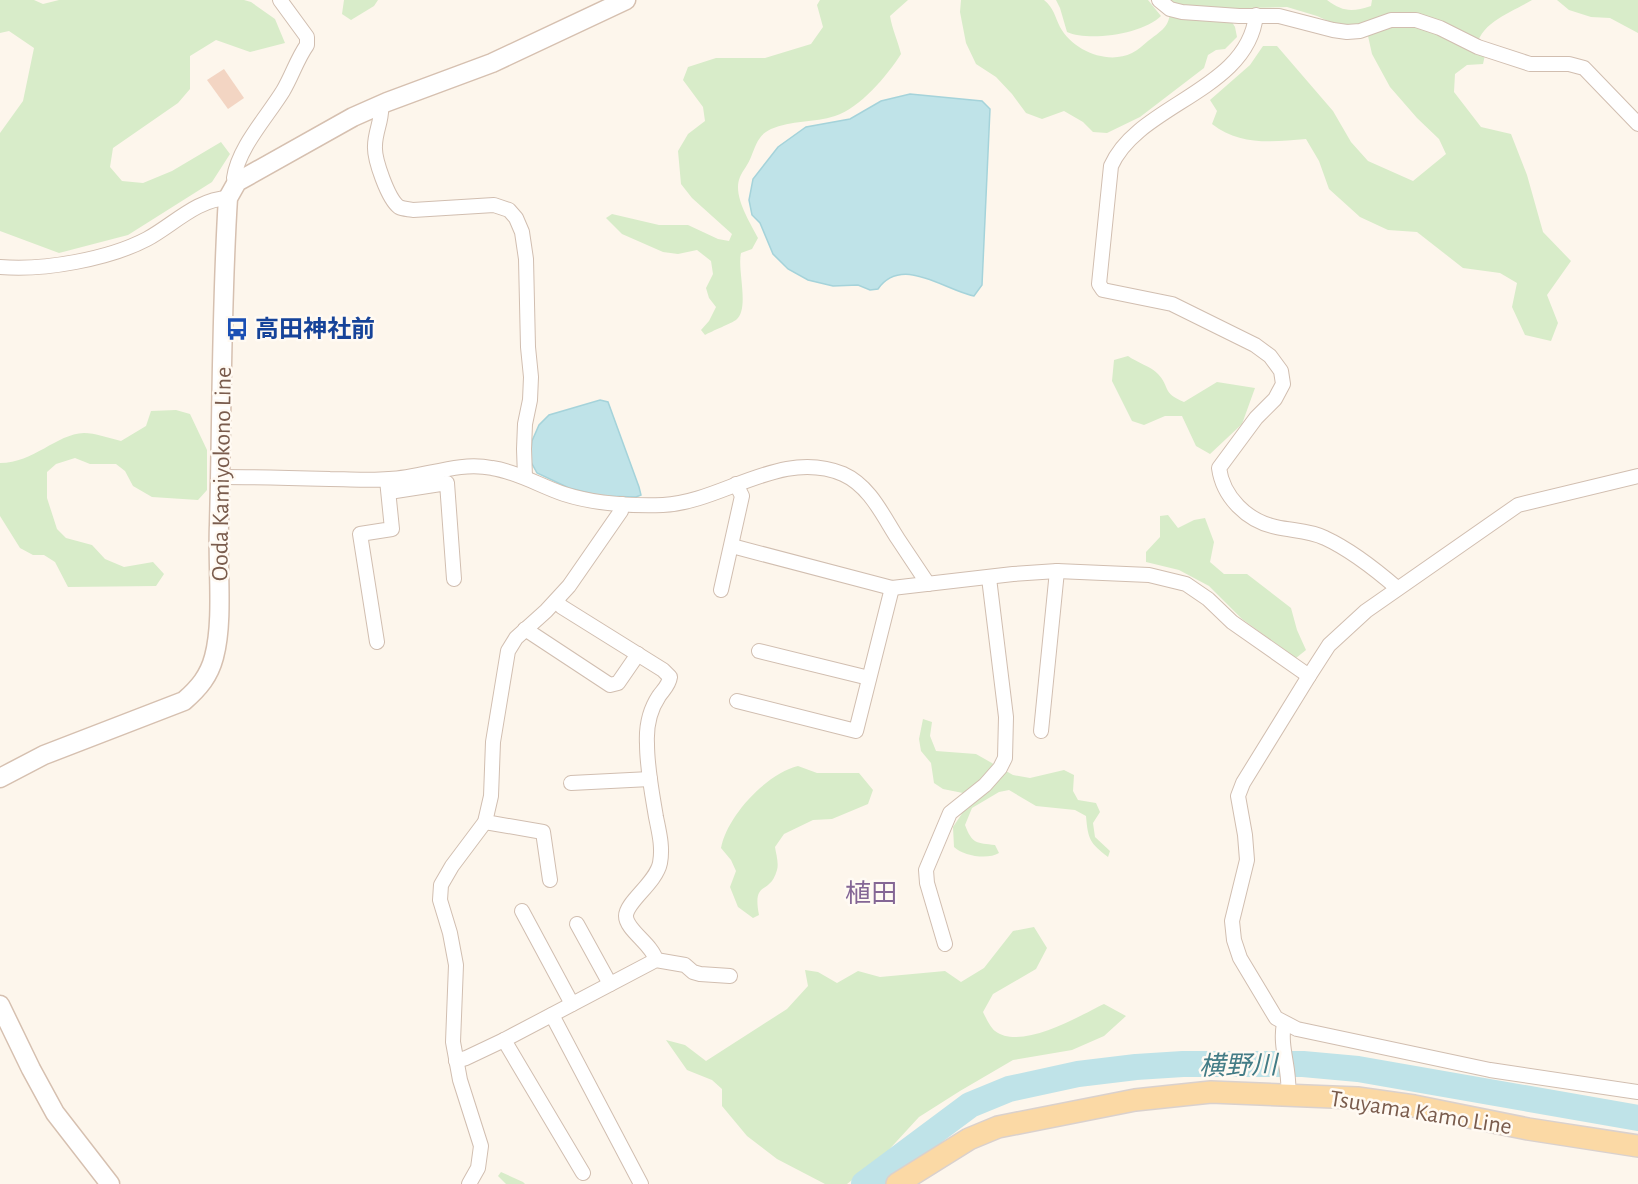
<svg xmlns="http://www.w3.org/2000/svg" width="1638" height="1184" viewBox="0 0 1638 1184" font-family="'Alegreya Sans','Noto Sans JP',sans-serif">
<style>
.green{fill:#d8ecc9}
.water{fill:#bfe3e8;stroke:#a5d3da;stroke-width:1.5}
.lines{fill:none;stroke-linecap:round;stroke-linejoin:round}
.river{stroke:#bfe3e8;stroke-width:26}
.building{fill:#f3d5c3}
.street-casing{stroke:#d1beb0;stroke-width:16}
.secondary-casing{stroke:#d6c0b0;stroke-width:21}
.primary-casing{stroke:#dad1cd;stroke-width:24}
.street{stroke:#fff;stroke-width:14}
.secondary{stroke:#fff;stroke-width:18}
.primary{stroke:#fbd9a5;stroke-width:21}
.labels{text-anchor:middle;stroke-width:5;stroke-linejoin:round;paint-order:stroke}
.transit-label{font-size:24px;font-weight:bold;fill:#164399;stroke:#fffaf3;text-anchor:start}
.street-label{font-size:24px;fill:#7a5c4d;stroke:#fffaf3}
.neighbourhood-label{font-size:26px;fill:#846695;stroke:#fffaf3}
.water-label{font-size:26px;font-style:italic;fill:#437c86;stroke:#fffaf3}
</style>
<rect width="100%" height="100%" fill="#fdf6ec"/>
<g class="green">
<polygon points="0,0 34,0 43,4 59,0 244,0 251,2 275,19 285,43 250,52 216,40 190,56 190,89 178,103 113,148 110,167 122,181 143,183 172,171 221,142 230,154 212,182 128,235 59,253 0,231 0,133 23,101 34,48 9,31 0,33"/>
<polygon points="344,0 378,0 374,6 351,20 342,14"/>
<path d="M820 0H908L890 16C892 29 898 41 901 54 887 76 860 108 835 116 814 123 791 120 771 129 758 135 756 145 751 157 748 165 743 170 740 177 732 195 750 222 758 238L752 249 741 253C737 270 750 309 736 320 732 323 712 331 705 335L701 330 709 321 716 307 709 298 706 288 713 274 711 261 697 250 678 254 663 252 622 234 606 218 612 214 659 225H688L718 239 729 241 732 234 692 198 681 184 678 151 688 134 705 121 703 107 683 80 688 67 716 58H765L811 44 823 27 817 5Z"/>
<path d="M961 0H1044C1054 8 1055 17 1060 27 1073 51 1108 65 1132 53 1138 50 1143 45 1148 41 1167 27 1171 25 1170 0H1327C1343 12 1352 12 1371 6L1372 0H1532C1511 13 1479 22 1476 50L1485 55 1483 64 1467 65 1455 74 1454 92 1481 127 1511 134 1527 175 1543 232 1571 261 1547 295 1558 323 1551 341 1525 335 1512 307 1517 283 1500 273 1463 268 1417 232 1388 230 1360 217 1329 189 1319 161 1306 139C1272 142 1240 146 1212 124L1217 111 1210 100 1250 65 1263 46H1277L1333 111 1351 142 1368 161 1413 181 1446 154 1439 139 1417 118 1390 87 1372 54 1368 36 1357 26 1337 25 1317 16 1287 7 1247 8 1234 11 1232 22 1235 27 1237 37 1225 49 1216 50 1208 55 1204 68 1140 117 1107 133 1093 132 1083 122 1064 111 1042 119 1026 113 1012 94 996 77 976 64 966 43 960 12Z"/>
<path d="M1056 0H1148L1161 16C1143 34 1089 42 1067 32L1060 8Z"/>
<polygon points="1557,0 1638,0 1638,33 1610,18 1591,17 1569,10"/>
<path d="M1128 356C1136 362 1152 367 1158 374 1171 388 1161 392 1184 402L1217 382 1255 388 1242 424 1210 454 1196 446 1182 416H1165L1144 425 1132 421 1112 381 1114 360Z"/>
<path d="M176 410 190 414 207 450V490L198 500 152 497 133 486 125 471 116 464H90L75 458 56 464 47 472V498L57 529 66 538 92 545 105 559 124 567 153 562 164 574 156 586 68 587 55 562 44 555H33L20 548 0 516V463C34 463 56 434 84 433 95 433 109 438 121 441L146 426 151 411Z"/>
<polygon points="1168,515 1178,528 1194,520 1205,518 1214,542 1210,562 1224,574 1247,574 1291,608 1297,630 1306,650 1296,658 1242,619 1209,586 1179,570 1146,562 1146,552 1160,537 1160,516"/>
<path d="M923 719 932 722 930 736 936 751 976 754 1013 775 1030 778 1064 770 1074 775 1073 791 1078 800 1096 803 1100 812 1093 823 1095 837 1110 851 1108 857C1090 843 1088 840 1086 816L1075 810 1036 806 1009 790 999 792 972 808 965 825C972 844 977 843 995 845L999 853C988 860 963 856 954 847L953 827 967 806 963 793 943 789 934 783 931 763 921 751 919 739Z"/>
<path d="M798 766 817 773H859L873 790 868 804 832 819 813 820 784 834 775 847C776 854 779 863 777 870 770 896 752 879 759 915L753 918 738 907 730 887 736 871 731 860 721 848C727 816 766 774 798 766Z"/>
<path d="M1034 927 1047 948 1036 969 993 994 983 1012C986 1018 990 1027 995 1031 1021 1051 1079 1016 1104 1004L1126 1016 1104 1036 1072 1050 1013 1060 960 1091 919 1117 885 1154 847 1184H825L777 1159 747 1136 722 1106V1089L712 1080 687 1070 666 1040 685 1045 706 1061 787 1009 808 986 805 970 818 972 837 983 858 971 880 977 945 971 961 982 984 968 1013 931Z"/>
<polygon points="501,1172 523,1182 525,1184 506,1184 498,1176"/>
</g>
<g class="water">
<path d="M910 94 982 101 990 109 982 285 974 296C944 290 902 255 878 289L870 290 858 285 833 286 808 280 788 269 773 254 760 223 752 215 749 200 753 179 778 147 806 127 850 119 881 101Z"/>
<polygon points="600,400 608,402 639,487 641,495 636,497 602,496 569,488 537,473 530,460 532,441 539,425 549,415"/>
</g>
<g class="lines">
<polyline class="river" points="864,1184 970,1105 1009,1089 1078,1074 1136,1067 1183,1064 1303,1064 1358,1069 1638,1118"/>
</g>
<polygon class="building" points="224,69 244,98 228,109 207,80"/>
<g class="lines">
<g class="street-casing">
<g id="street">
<polyline points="1159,0 1170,9 1182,12 1239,16 1279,16 1333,30 1347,32 1360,31 1391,20 1416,20 1440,28 1478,47 1530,64 1569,64 1584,68 1638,124"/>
<path d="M1256 15C1248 91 1138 104 1111 166L1099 284 1103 290 1172 304 1255 345 1270 356 1281 371 1283 384 1275 399 1256 418 1219 468C1223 497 1247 521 1276 527 1293 531 1309 530 1325 538 1351 550 1375 569 1397 588"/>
<path d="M381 104C383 119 375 131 375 146 374 159 388 199 399 207 403 209 408 209 413 210L494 205 509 210 516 218 522 232 526 259 528 347 531 377 530 400 525 424 524 449 525 477"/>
<path d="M237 182 234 178C238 148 267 117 283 91 292 76 297 59 307 45V37L280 0"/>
<path d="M0 267C43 271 109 259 147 239 173 225 197 199 228 198"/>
<polyline points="1638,476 1518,505 1366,611 1329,645 1309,676 1243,783 1238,796 1245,835 1247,860 1232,921 1234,940 1240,958 1276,1018 1297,1029 1490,1070 1638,1092"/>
<path d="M221 477C258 477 294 478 330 479 350 479 370 481 389 479 424 478 456 461 492 468 518 472 540 486 564 494 595 504 631 506 663 505 723 502 781 448 843 474 870 486 883 516 898 539 908 554 918 569 928 584"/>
<polyline points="389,492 447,483 454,579"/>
<polyline points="732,546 892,588 1013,574 1057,571 1149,575 1186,584 1208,599 1232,622 1309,676"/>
<polyline points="721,590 742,496 736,484"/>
<path d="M556 601 562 607 663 670 670 677C669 685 664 689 659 696 649 711 646 726 647 744 647 768 652 793 656 817 659 832 663 847 660 863 656 883 626 902 626 916 626 930 652 944 656 960"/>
<polyline points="525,629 610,685 618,683 638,654"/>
<polyline points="377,642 360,534 392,529 387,480"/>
<polyline points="759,651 869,678"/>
<polyline points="737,701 856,731 892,588"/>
<polyline points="1041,731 1057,571"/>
<polyline points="571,783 650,779"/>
<polyline points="485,822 543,832 550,880"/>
<polyline points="522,911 572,1004"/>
<polyline points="577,924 610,984"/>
<polyline points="945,944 927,883 926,870 950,813 985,785 1000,768 1005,758 1006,717 989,578"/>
<polyline points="552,1015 641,1184"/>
<path d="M1284 1024C1279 1047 1291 1071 1288 1095"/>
<polyline points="504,1040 583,1173"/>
<polyline points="456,1061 466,1058 504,1040 656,960 685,965 693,972 700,974 730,976"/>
<polyline points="469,1184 478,1168 481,1146 460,1080 453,1042 456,965 450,933 440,900 441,885 452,866 485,822 491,796 493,742 508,651 516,638 546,611 569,586 621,511 622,504"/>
</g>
</g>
<g class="secondary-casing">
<g id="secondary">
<path d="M0 778 44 755 184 701C199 688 209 676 214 657 224 620 217 565 219 525 222 416 221 307 228 198L237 182 353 117 387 102 492 63 626 0"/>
<polyline points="0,1005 31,1069 55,1113 110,1184"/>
</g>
</g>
<g class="primary-casing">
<polyline id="primary" points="897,1184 969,1139 998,1127 1135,1100 1211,1092 1357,1098 1414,1106 1528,1129 1638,1146"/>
</g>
<use href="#street" class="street"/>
<use href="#secondary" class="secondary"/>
<use href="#primary" class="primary"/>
</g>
<defs>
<g id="bus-bare" transform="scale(1.8)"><path d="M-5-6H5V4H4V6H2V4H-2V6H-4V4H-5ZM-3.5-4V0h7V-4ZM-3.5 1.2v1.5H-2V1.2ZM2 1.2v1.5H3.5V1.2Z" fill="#1a4fb4" stroke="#fffaf3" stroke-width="2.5" paint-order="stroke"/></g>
</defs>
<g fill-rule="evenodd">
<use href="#bus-bare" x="237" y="329"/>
</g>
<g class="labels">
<g class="transit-label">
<text x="255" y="337">高田神社前</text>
</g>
<g class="street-label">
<text transform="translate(221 474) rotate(-89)" y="8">Ooda Kamiyokono Line</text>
<text transform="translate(1421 1112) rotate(9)" y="8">Tsuyama Kamo Line</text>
</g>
<g class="neighbourhood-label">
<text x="871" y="902">植田</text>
</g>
<g class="water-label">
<text transform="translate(1238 1065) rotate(-1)" y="9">横野川</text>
</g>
</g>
</svg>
